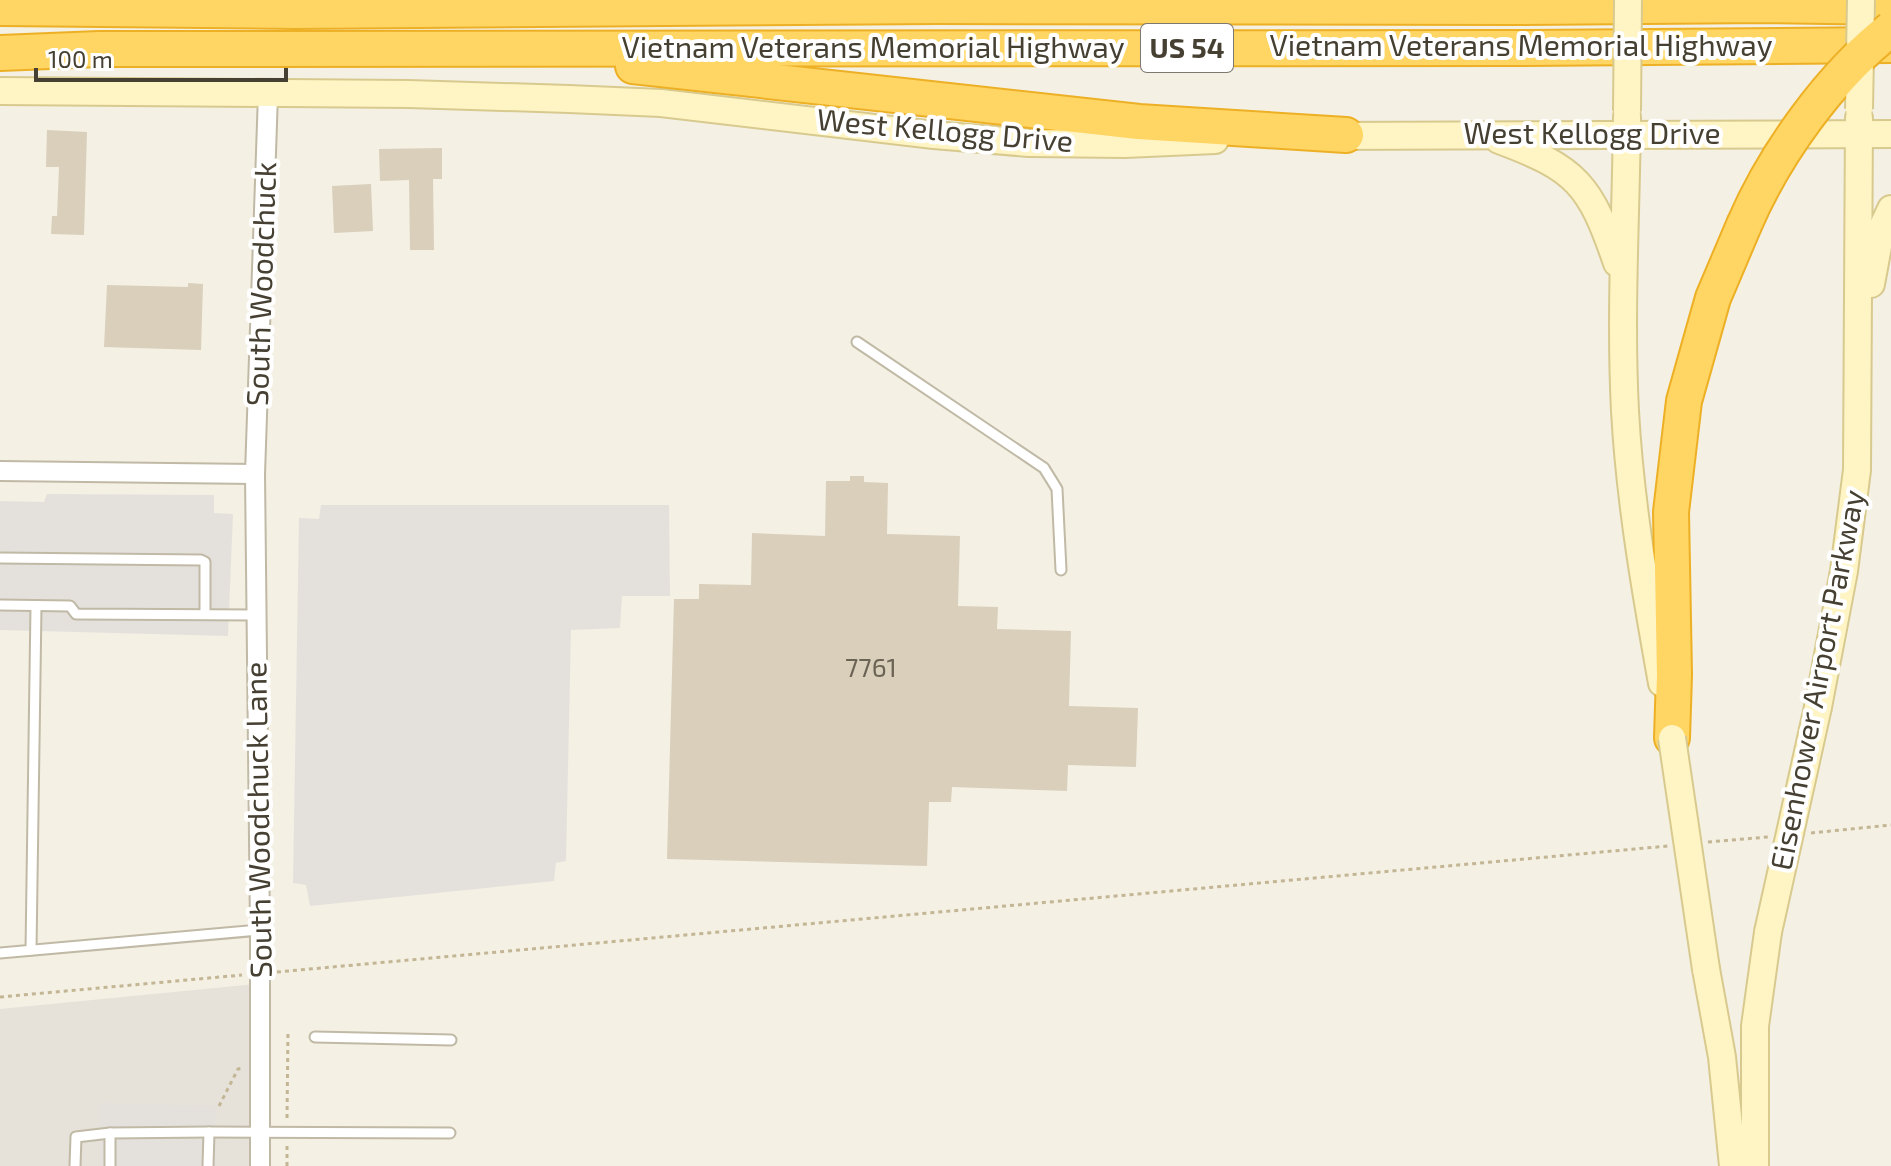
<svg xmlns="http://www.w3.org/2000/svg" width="1891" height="1166" viewBox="0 0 1891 1166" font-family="'Exo 2',sans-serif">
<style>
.industrial{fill:#e6e1d9}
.parking{fill:#e4e1dd}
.building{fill:#d9cfbb}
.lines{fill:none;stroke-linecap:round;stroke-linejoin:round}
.service-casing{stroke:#c0b9a5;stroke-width:13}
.minor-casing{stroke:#c0b9a5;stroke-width:22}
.secondary-casing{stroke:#d8ca8f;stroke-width:30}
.motorway-casing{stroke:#edb025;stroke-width:38}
.path{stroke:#c3b695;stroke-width:3;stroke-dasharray:4 4;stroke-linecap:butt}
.service{stroke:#fff;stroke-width:9}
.minor{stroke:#fff;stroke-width:18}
.secondary{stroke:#fff4c3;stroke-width:26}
.motorway{stroke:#ffd564;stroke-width:34}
.secondary-bridge-casing{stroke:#d8ca8f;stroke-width:30;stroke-linecap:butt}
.motorway-bridge-casing{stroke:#edb025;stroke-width:38;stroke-linecap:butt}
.secondary-bridge{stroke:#fff4c3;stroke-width:26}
.motorway-bridge{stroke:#ffd564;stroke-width:34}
.labels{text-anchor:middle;stroke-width:8;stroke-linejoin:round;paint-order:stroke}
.number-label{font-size:26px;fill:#6b6455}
.shield{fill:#fff;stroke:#7e7970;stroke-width:2}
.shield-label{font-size:28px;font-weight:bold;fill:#464033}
.street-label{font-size:30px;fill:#464033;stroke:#fff}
</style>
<rect width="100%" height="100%" fill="#f4f0e4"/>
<polygon class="industrial" points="265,983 262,1166 0,1166 0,1009"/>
<g class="parking">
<polygon points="47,494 214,495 214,513 233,514 228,636 0,630 0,501 44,502"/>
<polygon points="321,505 669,505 670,596 622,596 620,628 571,630 566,861 556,863 554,881 310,906 306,885 293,883 299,518 319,519"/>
<polygon points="99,1103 215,1106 216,1166 100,1166"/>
</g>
<g class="building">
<polygon points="47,130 87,132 84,235 51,234 52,216 57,216 59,167 46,167"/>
<polygon points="442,148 442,179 433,179 434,250 410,250 409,180 380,181 379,149"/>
<polygon points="371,184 373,231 334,233 332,186"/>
<polygon points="188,283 203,284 201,350 104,347 107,285 188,287"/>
<polygon points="850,476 864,476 864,482 888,483 887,534 960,536 958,606 998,607 997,629 1071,631 1069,706 1138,708 1136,767 1068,765 1067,791 952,787 951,802 929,802 927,866 667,859 674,599 699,599 699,584 751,585 752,533 825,536 826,481 850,481"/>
</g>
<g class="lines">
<g class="service-casing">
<g id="service">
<polyline points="857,342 1044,468 1057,489 1061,570"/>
<polyline points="0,558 201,560 205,562 205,614"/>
<polyline points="0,605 70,606 76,614 256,615"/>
<polyline points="31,950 36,606"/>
<polyline points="0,953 260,930"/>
<polyline points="315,1037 451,1040"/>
<polyline points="75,1166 76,1137 110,1133 209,1132 450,1133"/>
<polyline points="110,1166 110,1133"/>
<polyline points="208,1166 209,1132"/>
</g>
</g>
<g class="minor-casing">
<g id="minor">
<polyline points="0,471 255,474"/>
<polyline points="260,1166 260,930 255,474 268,94"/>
</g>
</g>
<g class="secondary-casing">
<g id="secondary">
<polyline points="0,91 409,94 569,99 661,103 934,135 1029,143 1125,144 1215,140"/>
<path d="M1627 117C1626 215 1620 313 1625 411 1630 502 1646 594 1662 683"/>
<polyline points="1327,136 1891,134"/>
<path d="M1499 140C1577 169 1590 184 1617 263"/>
<polyline points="1871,284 1881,230 1891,209"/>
<polyline points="1818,707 1844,571 1857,470 1859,118"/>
<polyline points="1706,969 1722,1057 1733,1166"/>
<polyline points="1755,1166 1755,1026 1768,932"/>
</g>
</g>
<g class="motorway-casing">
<g id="motorway">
<polyline points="0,8 296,11 937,6 1514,7 1766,5 1891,7"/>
<polyline points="0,53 99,49 1512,48 1891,45"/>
<polyline points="633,66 1139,122 1346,135"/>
<polyline points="1672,738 1674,675 1671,512 1684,401 1713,298 1744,225"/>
</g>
</g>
<g class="path">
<polyline points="1811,833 1891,825"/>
<polyline points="1708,842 1768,837"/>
<polyline points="277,972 1668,846"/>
<polyline points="0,997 242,975"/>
<polyline points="219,1106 238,1069 244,1068"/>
<polyline points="287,1118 288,1030"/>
<polyline points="287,1166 287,1146"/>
</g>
<use href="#service" class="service"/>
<use href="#minor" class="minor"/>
<use href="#secondary" class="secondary"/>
<use href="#motorway" class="motorway"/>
<g class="secondary-bridge-casing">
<g id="secondary-bridge">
<polyline points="1859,109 1861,0"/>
<polyline points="1627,111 1628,0"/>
<polyline points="1672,738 1706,969"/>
<polyline points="1768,932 1818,707"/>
</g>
</g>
<g class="motorway-bridge-casing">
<path id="motorway-bridge" d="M1744 225C1774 155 1831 75 1891 29"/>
</g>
<use href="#secondary-bridge" class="secondary-bridge"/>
<use href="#motorway-bridge" class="motorway-bridge"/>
</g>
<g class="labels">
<g class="number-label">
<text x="871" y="677">7761</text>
</g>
<rect class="shield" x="1141" y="24" width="92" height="48" rx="6"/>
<g class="shield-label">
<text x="1187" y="58">US 54</text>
</g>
<g class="street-label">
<text x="1521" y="56">Vietnam Veterans Memorial Highway</text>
<text x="873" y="58">Vietnam Veterans Memorial Highway</text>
<text transform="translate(945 131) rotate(5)" y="10">West Kellogg Drive</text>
<text x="1592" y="144">West Kellogg Drive</text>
<text transform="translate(262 284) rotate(-88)" y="10">South Woodchuck</text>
<text transform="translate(1818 680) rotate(-79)" y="10">Eisenhower Airport Parkway</text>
<text transform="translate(259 820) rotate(-91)" y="10">South Woodchuck Lane</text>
</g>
</g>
<path d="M36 68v12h250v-12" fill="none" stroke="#464033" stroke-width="4"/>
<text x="48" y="68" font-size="24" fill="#464033" stroke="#ffffff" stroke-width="6" paint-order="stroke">100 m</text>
</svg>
